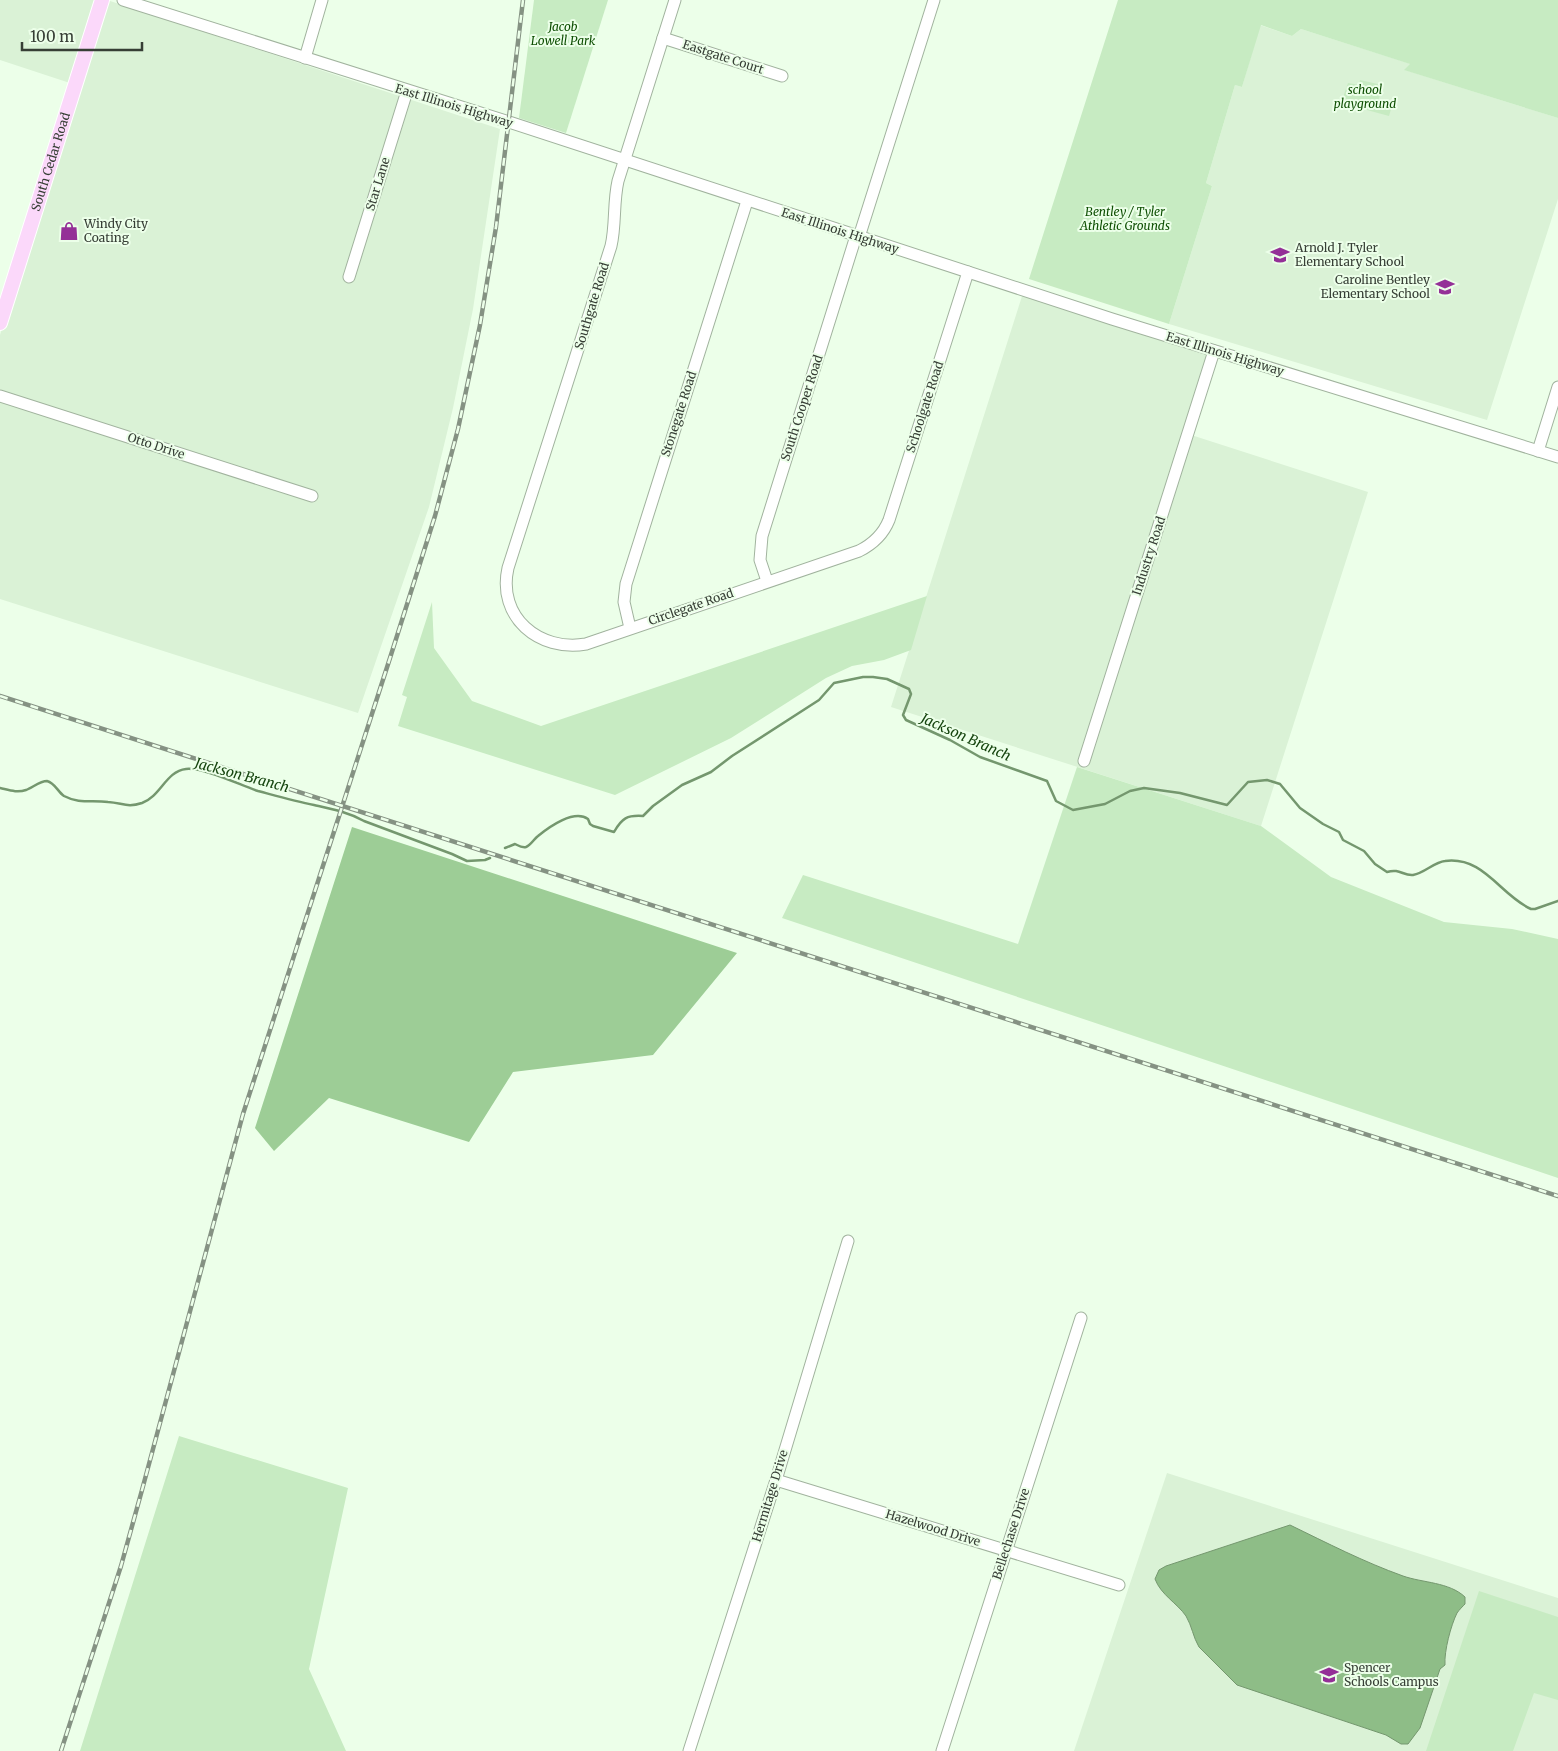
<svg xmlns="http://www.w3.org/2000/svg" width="1558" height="1751" viewBox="0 0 1558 1751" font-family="Merriweather,serif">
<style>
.built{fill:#daf2d6}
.green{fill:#c7ebc2}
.forest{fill:#9dcd96}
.water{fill:#8ebd87;stroke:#74976e}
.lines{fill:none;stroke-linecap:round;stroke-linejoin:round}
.stream{stroke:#74976e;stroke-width:2.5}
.minor-casing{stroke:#a1b39e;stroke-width:13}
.major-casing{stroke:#fff;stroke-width:16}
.minor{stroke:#fff;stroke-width:11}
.major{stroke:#fbd8fa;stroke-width:14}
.rail-casing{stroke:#859283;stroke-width:4.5}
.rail{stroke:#ecffe9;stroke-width:2.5;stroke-dasharray:8;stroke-linecap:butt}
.labels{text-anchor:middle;stroke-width:4;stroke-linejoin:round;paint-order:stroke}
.park-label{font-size:12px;font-style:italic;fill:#0e4f03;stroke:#ecffe9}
.street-label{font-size:12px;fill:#363e35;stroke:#ecffe9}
.poi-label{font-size:12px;fill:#363e35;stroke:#ecffe9;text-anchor:start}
.water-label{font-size:14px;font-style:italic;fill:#16450f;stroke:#ecffe9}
</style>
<rect width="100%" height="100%" fill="#ecffe9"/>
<g class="built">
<polygon points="0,0 107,0 500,129 473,309 453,408 429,507 358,713 0,599 0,335 79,86 0,60"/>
<polygon points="1260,25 1292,36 1301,29 1411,64 1405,70 1558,118 1558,199 1487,420 1169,324 1212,186 1206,183 1235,85 1242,87"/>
<polygon points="1023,293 1210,353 1185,433 1368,492 1261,826 891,707"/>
<polygon points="1167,1473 1558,1598 1558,1751 1074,1751"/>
</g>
<g class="green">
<polygon points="534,0 608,0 566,133 519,118"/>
<polygon points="1118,0 1558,0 1558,118 1404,70 1410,64 1301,29 1292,36 1261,25 1242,87 1235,85 1206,183 1212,186 1169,324 1029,279"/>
<polygon points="1360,80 1382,85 1379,99 1393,102 1389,116 1341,103 1348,83 1359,85"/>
<polygon points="927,596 911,650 884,660 852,666 826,678 731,738 615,795 398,726 407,697 402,695 432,602 434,648 472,701 541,726"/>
<polygon points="1077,767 1261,826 1331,877 1444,922 1512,929 1558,939 1558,1178 782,918 803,875 1018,944"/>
<polygon points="179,1436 348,1488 309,1669 346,1751 80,1751"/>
<polygon points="1479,1591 1558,1617 1558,1700 1534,1693 1513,1751 1426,1751"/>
</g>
<polygon class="forest" points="352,827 737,953 653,1055 513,1072 469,1142 329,1098 274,1151 255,1128"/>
<path class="water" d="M1290 1525C1327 1543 1364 1562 1403 1576 1423 1583 1449 1582 1465 1597V1604C1463 1606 1459 1610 1457 1613 1451 1625 1444 1651 1445 1665L1440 1669 1420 1728 1408 1744H1401L1386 1735 1237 1685 1199 1647C1193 1637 1192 1626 1186 1616 1177 1603 1161 1595 1155 1579L1159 1570 1166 1566Z"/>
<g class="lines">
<g class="stream">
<path d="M0 788C9 790 17 793 26 790 32 788 40 781 47 781 55 783 58 792 64 796 79 804 92 800 108 802 123 803 127 808 142 803 161 796 166 771 186 769 203 767 240 785 258 791 277 796 295 801 314 805 332 809 348 812 364 821L452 854 467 861 485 860 490 858"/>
<path d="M505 848 515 844C519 846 522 848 526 847 531 845 534 839 538 836 549 827 574 809 588 819L590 824 593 826 614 832C622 818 627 815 643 816L653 806 682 785 711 772 732 756 819 700 834 683 863 677H873L887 679 909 689 911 694 903 715 906 720 950 740 980 757 1047 781 1056 801 1073 810 1105 804 1130 791 1144 788 1180 793 1227 805 1248 782 1267 780 1280 784 1300 808 1323 824 1339 832 1343 840 1364 851 1375 864 1387 872C1400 868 1403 876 1413 875 1425 873 1434 862 1445 861 1484 856 1500 895 1531 909H1535L1558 901"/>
</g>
<g class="minor-casing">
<g id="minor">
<polyline points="123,0 509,122 1112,319 1558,457"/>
<path d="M675 0 618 181C613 203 616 225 611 246L508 568C497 617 539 652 586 644L859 551C873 544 883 535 889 520L968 272"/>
<polyline points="663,38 782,76"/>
<polyline points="305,58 322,0"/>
<polyline points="859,237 934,0"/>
<polyline points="349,277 407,91"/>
<polyline points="0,396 312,496"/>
<polyline points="1538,451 1558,387"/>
<polyline points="767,581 760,560 762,536 856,236"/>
<polyline points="630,628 624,602 626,584 747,201"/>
<polyline points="1084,761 1214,351"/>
<polyline points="776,1480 1119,1585"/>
<polyline points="689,1751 776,1480 848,1241"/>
<polyline points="942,1751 1081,1318"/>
</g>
</g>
<g class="major-casing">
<g id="major">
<path id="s1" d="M0 323 102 0"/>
</g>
</g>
<use href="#minor" class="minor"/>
<use href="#major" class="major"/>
<g class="rail-casing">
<g id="rail">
<polyline points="0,696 1558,1196"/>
<polyline points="61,1751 121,1566 142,1490 243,1114 390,658 435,516 458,429 480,325 496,227 523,0"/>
</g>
</g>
<use href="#rail" class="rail"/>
</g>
<defs>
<g id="shop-bare" transform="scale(1.5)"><path d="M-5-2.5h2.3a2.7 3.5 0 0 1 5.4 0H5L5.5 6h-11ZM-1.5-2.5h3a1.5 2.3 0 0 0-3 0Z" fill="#943097" stroke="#ecffe9" stroke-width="2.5" paint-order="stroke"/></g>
<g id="school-bare" transform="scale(1.5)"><path d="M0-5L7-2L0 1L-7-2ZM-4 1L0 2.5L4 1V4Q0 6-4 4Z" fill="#943097" stroke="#ecffe9" stroke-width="2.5" paint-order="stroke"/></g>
</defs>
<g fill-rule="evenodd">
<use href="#shop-bare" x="69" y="231"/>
<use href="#school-bare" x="1280" y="255"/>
<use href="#school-bare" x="1445" y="287"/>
<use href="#school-bare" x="1329" y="1675"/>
</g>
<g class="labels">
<g class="park-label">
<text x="563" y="31">Jacob<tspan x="563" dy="14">Lowell Park</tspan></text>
<text x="1365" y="94">school<tspan x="1365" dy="14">playground</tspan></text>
<text x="1125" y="216">Bentley / Tyler<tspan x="1125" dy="14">Athletic Grounds</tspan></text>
</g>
<g class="street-label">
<text transform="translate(723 57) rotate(18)" y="4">Eastgate Court</text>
<text transform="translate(454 106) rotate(17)" y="4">East Illinois Highway</text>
<text dy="4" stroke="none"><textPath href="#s1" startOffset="169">South Cedar Road</textPath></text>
<text transform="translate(378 184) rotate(-73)" y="4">Star Lane</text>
<text transform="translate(840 231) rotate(18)" y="4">East Illinois Highway</text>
<text transform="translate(592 306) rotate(-73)" y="4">Southgate Road</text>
<text transform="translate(1225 354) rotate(17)" y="4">East Illinois Highway</text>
<text transform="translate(925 407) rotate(-72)" y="4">Schoolgate Road</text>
<text transform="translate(802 408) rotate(-72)" y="4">South Cooper Road</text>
<text transform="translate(679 414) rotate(-72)" y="4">Stonegate Road</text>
<text transform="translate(156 446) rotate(18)" y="4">Otto Drive</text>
<text transform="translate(1149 556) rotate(-72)" y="4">Industry Road</text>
<text transform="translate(691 607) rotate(-19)" y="4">Circlegate Road</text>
<text transform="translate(770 1496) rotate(-73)" y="4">Hermitage Drive</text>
<text transform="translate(933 1528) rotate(17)" y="4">Hazelwood Drive</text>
<text transform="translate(1011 1534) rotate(-72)" y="4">Bellechase Drive</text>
</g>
<g class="poi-label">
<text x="84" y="228">Windy City<tspan x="84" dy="14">Coating</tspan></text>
<text x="1295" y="252">Arnold J. Tyler<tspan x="1295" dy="14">Elementary School</tspan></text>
<text x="1430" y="284" text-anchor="end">Caroline Bentley<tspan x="1430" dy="14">Elementary School</tspan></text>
<text x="1344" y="1672">Spencer<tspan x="1344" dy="14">Schools Campus</tspan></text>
</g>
<g class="water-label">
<text transform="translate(966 737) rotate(24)" y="5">Jackson Branch</text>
<text transform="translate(242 775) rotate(15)" y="5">Jackson Branch</text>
</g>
</g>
<path d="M22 42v8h120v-8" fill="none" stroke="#363e35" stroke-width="2.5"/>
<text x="30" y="42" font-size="15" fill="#363e35" stroke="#ecffe9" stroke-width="4" paint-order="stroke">100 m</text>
</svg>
